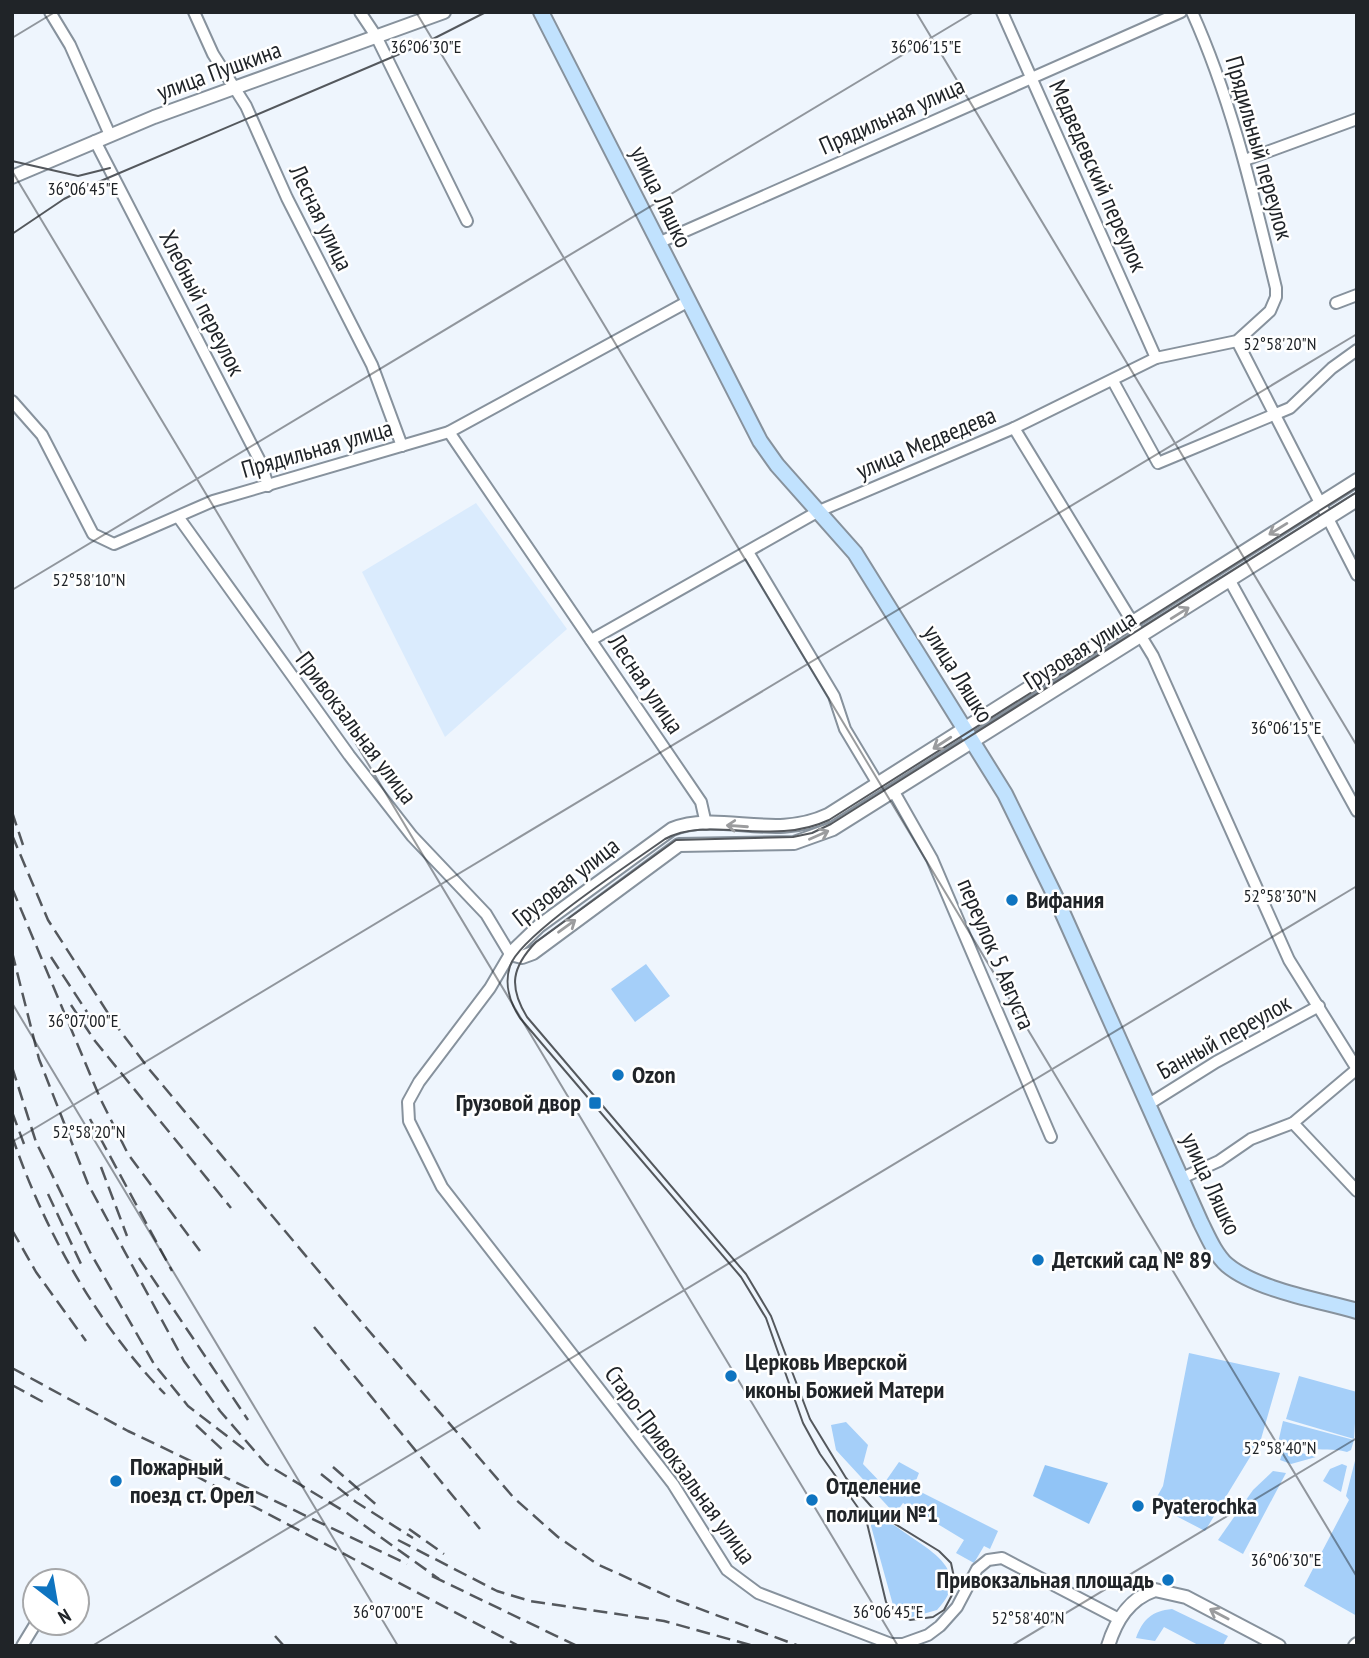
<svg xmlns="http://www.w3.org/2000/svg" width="1369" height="1658" viewBox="0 0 1369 1658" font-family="'PT Sans Narrow',sans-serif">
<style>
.built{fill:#daebfd}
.green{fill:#a5cff9}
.forest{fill:#91c4f6}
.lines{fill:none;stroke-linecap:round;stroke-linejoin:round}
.minor-casing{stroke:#87929d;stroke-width:14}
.tertiary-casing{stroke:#87929d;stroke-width:16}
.secondary-casing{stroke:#87929d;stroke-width:18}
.minor{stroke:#fff;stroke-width:10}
.tertiary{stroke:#fff;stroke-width:12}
.secondary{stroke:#c1e2fe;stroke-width:14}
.tram{stroke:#54585d;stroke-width:2}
.rail{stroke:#54585d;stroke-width:2.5;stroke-dasharray:14 7;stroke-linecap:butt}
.oneway{stroke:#9b9c9e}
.ticks{fill:none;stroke:#202428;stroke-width:2;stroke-opacity:0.45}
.poi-dot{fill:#0f74c0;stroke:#fff;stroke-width:2.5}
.labels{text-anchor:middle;stroke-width:5;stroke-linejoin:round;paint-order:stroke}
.street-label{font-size:24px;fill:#202428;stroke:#fff}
.poi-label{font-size:24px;font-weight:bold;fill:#202428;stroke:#fff;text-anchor:start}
.ticks-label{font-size:18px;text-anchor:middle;fill:#202428;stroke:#fff;stroke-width:5;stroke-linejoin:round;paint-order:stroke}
</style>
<rect width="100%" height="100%" fill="#eef5fd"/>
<polygon class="built" points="476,503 567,629 445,737 362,572"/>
<g class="green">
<polygon points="646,964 670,996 635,1022 611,989"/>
<polygon points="1189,1353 1280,1373 1261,1439 1205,1531 1153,1504 1163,1486"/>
<polygon points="1299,1376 1357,1392 1354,1439 1286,1419"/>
<path d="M1283 1421 1354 1440 1351 1450 1347 1452C1333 1448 1322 1451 1308 1448V1444L1278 1443Z"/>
<polygon points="846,1422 868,1445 863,1464 883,1485 899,1462 919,1473 913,1488 998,1531 990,1549 984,1546 974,1563 956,1553 964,1540 903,1503 895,1514 836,1450 831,1425"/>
<polygon points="1284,1448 1316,1457 1291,1464 1280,1460"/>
<polygon points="1357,1453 1357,1616 1304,1586 1349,1500 1346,1496"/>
<polygon points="1342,1464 1347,1466 1341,1492 1323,1481 1330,1469"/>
<polygon points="1273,1471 1286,1473 1243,1554 1218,1540 1253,1490"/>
<path d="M877 1518C890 1521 901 1530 911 1537 940 1556 969 1576 937 1610L912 1617 893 1605 871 1526 872 1521Z"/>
<path d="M1172 1609 1228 1636 1223 1645 1200 1646 1164 1627 1155 1641 1136 1638C1143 1619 1152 1611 1172 1609Z"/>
</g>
<polygon class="forest" points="1045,1465 1108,1483 1089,1524 1033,1496"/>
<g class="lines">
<g class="minor-casing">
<g id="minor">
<polyline points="50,12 70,45 110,135"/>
<polyline points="194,12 213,54 246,106 287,198 372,365 402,446"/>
<polyline points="360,12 376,36 467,221"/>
<polyline points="1002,12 1156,358"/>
<polyline points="95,141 261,463 268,486"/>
<polyline points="1245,160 1357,119"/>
<polyline points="658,243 1181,12"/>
<polyline points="1336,303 1357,295"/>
<polyline points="1237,341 1357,575"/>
<polyline points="1113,381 1158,463 1290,408 1332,368 1357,350"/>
<polyline points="12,401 42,435 93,534 114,544 213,501 449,432 687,302"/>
<polyline points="1014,428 1153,656 1289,960 1357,1069"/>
<polyline points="449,432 701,802 706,824"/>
<polyline points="179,518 349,755 412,836 486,914 510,954 490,988 419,1082 408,1102 409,1121 442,1187 673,1484 727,1570 758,1593 891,1644 903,1644 928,1635 940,1626 957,1607 977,1569 988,1560 1002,1558 1119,1619"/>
<polyline points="748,552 834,696 845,729 878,784"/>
<polyline points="1230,581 1357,811"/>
<path d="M591 640 819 511 1014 428 1156 358 1237 341 1270 311 1276 297V288C1253 194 1232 101 1192 12"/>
<polyline points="894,792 932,859 1051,1137"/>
<polyline points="1149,1104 1216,1062 1319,1006"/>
<polyline points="1293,1123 1357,1191"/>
<polyline points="1182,1178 1219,1161 1251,1139 1293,1123 1357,1069"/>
<polyline points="22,1646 36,1623"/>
</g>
</g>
<g class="tertiary-casing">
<g id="tertiary">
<polyline points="12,177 154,117 444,12"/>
<path d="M510 954 539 926 672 829C720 810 773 841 828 815L1357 480"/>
<polyline points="510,954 522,957 533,953 679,845 794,843 833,829 1357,500"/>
<path d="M1108 1646C1116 1620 1129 1599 1155 1590L1186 1597 1279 1646"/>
<polyline points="1355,1646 1357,1644"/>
</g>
</g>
<g class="secondary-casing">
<path id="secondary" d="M541 12 760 441 777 465 855 553 1005 794 1055 896 1201 1223C1208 1237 1215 1254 1227 1265 1257 1290 1319 1300 1357 1311"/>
</g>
<use href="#minor" class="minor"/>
<use href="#tertiary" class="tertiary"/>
<use href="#secondary" class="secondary"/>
<g class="tram">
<polyline points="12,161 78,176 110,168"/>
<polyline points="12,234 64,199 96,183 423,44 486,12"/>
<path d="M1357 487 829 820C772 847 709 815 665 839 633 862 520 935 510 966 504 984 510 1003 520 1018L741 1277 766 1318 803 1423 820 1454 866 1519 886 1602 892 1610 910 1620 933 1617 944 1610 953 1593 955 1582 951 1563 939 1551 877 1513 846 1478 810 1419 771 1316 746 1274 527 1017C508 986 512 967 536 942L676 840 793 837 812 833 831 824 1357 492"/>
</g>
<g class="rail">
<polyline points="12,812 23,845"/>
<polyline points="12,835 48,920 115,1024 149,1069 363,1324 514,1498 558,1537 597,1564 676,1600 799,1646"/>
<polyline points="12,888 100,1098 128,1154 200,1251"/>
<polyline points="12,952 39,1059 88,1184 184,1361 220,1411 266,1464 347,1513 439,1579"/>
<polyline points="51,957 87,1012"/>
<polyline points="71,1005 95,1041 231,1208"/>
<polyline points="12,1067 36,1142 90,1252 154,1364 188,1406 249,1453"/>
<polyline points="12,1112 24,1144"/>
<polyline points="90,1119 172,1271"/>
<path d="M12 1136C44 1230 96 1323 165 1394"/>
<polyline points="101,1167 127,1236"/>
<polyline points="48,1194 81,1264"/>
<polyline points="12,1230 36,1272 86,1341"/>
<polyline points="139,1258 248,1420"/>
<polyline points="314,1327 480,1529"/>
<polyline points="12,1368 128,1431 407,1564"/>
<polyline points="12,1385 45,1403"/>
<polyline points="196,1425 225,1452"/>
<polyline points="333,1467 380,1508"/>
<polyline points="321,1474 356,1502 413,1538"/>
<polyline points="194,1475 519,1646"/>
<polyline points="409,1529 444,1554"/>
<polyline points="398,1540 497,1591 530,1601 664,1621 754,1646"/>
<polyline points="432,1576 577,1646"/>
<polyline points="275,1636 284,1646"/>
</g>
</g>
<defs><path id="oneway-shaft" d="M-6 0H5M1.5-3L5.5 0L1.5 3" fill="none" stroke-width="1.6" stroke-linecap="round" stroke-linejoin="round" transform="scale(1.75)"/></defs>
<g class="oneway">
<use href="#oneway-shaft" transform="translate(1278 529) rotate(148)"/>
<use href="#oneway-shaft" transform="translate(1180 613) rotate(-32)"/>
<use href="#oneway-shaft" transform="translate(942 743) rotate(147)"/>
<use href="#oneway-shaft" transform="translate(737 826) rotate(-176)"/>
<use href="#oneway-shaft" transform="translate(819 835) rotate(-24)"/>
<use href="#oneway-shaft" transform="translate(567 926) rotate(-36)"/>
<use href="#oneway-shaft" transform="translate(1219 1614) rotate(-152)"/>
</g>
<path class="ticks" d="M416 12 1357 1577M916 12 1357 746M12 38 55 12M12 171 898 1646M12 590 974 12M12 1003 398 1646M12 1142 1357 334M92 1646 1357 886M1011 1646 1357 1438"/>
<g class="poi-dot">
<circle cx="1012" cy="900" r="7"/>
<circle cx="618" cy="1075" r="7"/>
<rect x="588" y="1096" width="14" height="14" rx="3.5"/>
<circle cx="1038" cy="1260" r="7"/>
<circle cx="731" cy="1376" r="7"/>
<circle cx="116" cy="1481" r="7"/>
<circle cx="812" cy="1500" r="7"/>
<circle cx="1138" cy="1506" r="7"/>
<circle cx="1168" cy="1580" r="7"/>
</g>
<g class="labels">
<g class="street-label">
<text transform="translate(219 71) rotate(-20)" y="8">улица Пушкина</text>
<text transform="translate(892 116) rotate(-24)" y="8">Прядильная улица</text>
<text transform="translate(1259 148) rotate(74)" y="8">Прядильный переулок</text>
<text transform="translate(1098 176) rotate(66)" y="8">Медведевский переулок</text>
<text transform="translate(661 197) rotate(64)" y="8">улица Ляшко</text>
<text transform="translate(321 218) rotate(64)" y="8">Лесная улица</text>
<text transform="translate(202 303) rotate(63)" y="8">Хлебный переулок</text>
<text transform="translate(926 443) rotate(-23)" y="8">улица Медведева</text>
<text transform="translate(317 449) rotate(-16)" y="8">Прядильная улица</text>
<text transform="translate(1080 650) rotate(-32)" y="8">Грузовая улица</text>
<text transform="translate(958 674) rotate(58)" y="8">улица Ляшко</text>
<text transform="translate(646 684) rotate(56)" y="8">Лесная улица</text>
<text transform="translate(356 728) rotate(53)" y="8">Привокзальная улица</text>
<text transform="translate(566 882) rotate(-38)" y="8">Грузовая улица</text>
<text transform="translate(996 954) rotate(67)" y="8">переулок 5 Августа</text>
<text transform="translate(1224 1037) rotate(-29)" y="8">Банный переулок</text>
<text transform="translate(1211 1184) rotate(65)" y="8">улица Ляшко</text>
<text transform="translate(680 1465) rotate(54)" y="8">Старо-Привокзальная улица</text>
</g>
<g class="poi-label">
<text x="1026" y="908">Вифания</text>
<text x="632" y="1083">Ozon</text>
<text x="581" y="1111" text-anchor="end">Грузовой двор</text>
<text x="1052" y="1268">Детский сад № 89</text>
<text x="745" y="1370">Церковь Иверской<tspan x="745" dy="28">иконы Божией Матери</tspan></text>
<text x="130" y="1475">Пожарный<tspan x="130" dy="28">поезд ст. Орел</tspan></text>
<text x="826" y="1494">Отделение<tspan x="826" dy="28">полиции №1</tspan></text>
<text x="1152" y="1514">Pyaterochka</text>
<text x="1154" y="1588" text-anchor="end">Привокзальная площадь</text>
</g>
</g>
<g class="ticks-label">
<text x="426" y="53">36°06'30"E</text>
<text x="926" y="53">36°06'15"E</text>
<text x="83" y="195">36°06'45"E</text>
<text x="1280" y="350">52°58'20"N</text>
<text x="89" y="586">52°58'10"N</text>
<text x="1286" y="734">36°06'15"E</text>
<text x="1280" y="902">52°58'30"N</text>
<text x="83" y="1027">36°07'00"E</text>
<text x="89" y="1138">52°58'20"N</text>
<text x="1280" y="1454">52°58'40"N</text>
<text x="1286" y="1566">36°06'30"E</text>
<text x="388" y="1618">36°07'00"E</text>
<text x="888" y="1618">36°06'45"E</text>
<text x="1028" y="1624">52°58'40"N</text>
</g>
<rect width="1369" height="1658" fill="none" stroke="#202428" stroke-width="28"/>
<g transform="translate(56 1602) rotate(149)"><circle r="33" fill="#ffffff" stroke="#a6a7a9" stroke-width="2"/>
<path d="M0-5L12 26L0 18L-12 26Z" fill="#0f74c0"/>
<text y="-10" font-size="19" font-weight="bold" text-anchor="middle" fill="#202428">N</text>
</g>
</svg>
